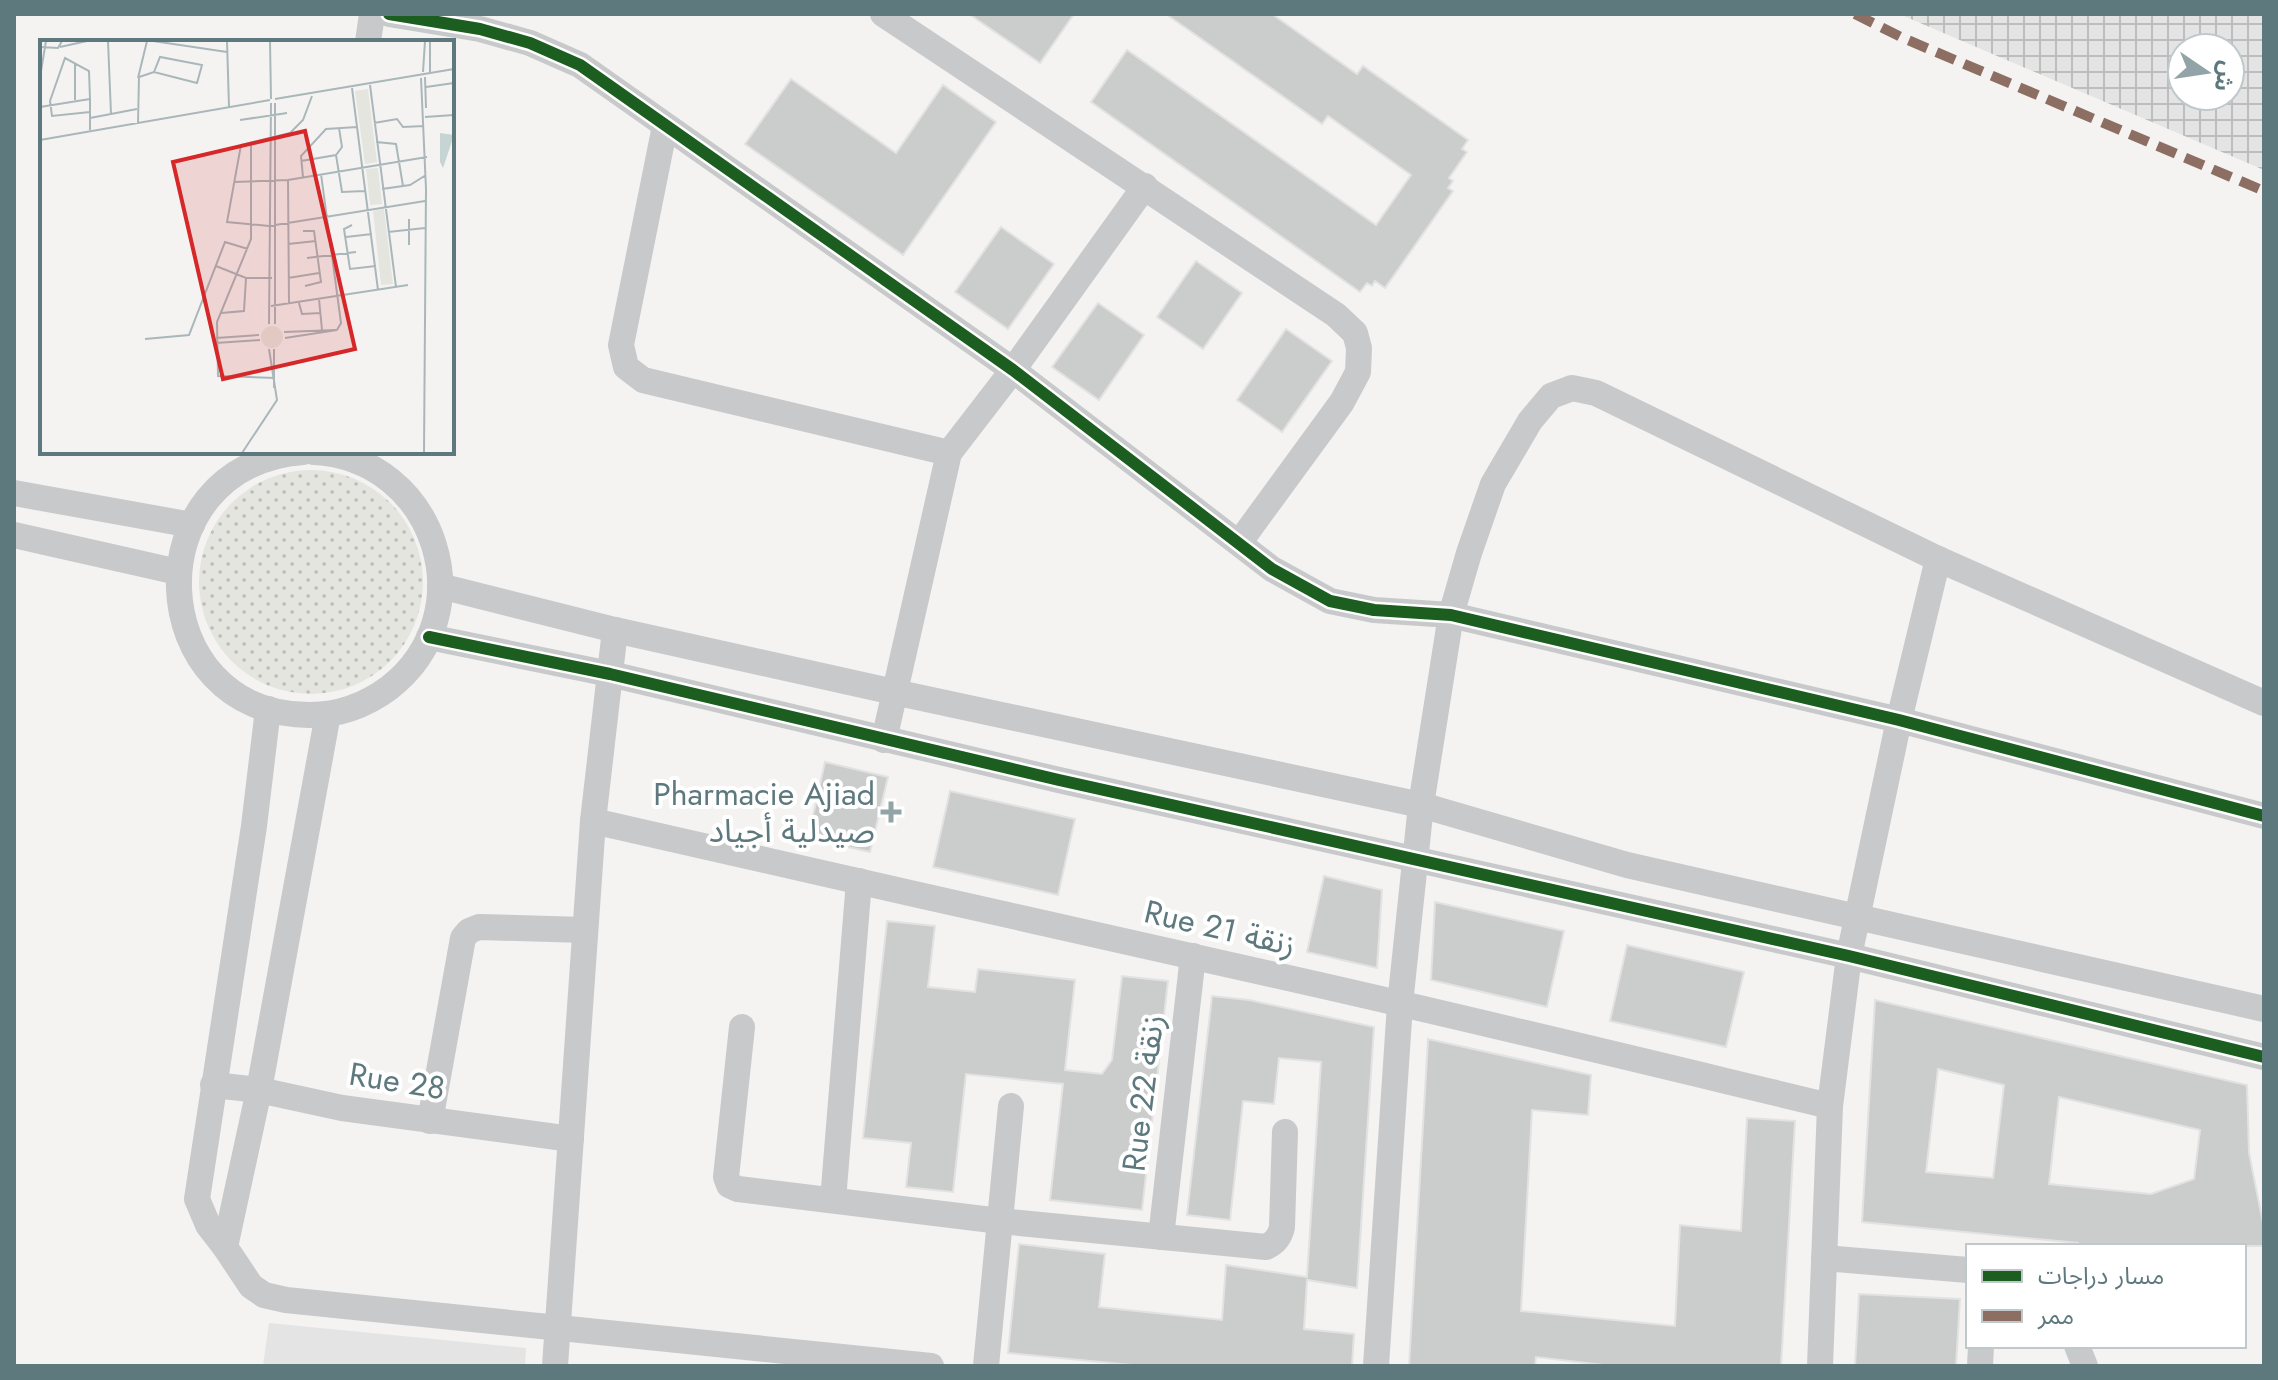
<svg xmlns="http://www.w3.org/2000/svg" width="2278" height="1380" viewBox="0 0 2278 1380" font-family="Jost,'Noto Sans Arabic',sans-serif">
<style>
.built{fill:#e3e4e3}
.industrial{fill:url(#industrial-grid);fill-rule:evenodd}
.park{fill:url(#park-dots)}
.building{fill:#cbcdcd;stroke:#e3e2e2;stroke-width:2;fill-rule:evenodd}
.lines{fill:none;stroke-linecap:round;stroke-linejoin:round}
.street{stroke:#c8c9ca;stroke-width:26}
.quiet{stroke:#8d6e63;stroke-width:10;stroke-dasharray:20 10;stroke-linecap:butt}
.cycleway-casing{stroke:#fff;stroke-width:17}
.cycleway{stroke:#1b5e20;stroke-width:12}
.poi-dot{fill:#92a4a7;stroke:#fff;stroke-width:3}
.labels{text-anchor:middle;stroke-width:8;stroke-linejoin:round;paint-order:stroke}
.poi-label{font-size:32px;fill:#5e797e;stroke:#fff;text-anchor:end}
.street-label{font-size:32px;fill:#5e797e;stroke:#fff}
.inset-road{fill:none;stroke:#aab7ba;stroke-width:2}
.view{fill:#d62828;fill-opacity:0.15;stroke:#d62828;stroke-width:4}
.inset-edge{fill:none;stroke:#5e797e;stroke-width:4}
</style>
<defs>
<pattern id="industrial-grid" width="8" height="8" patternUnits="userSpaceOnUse" patternTransform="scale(2)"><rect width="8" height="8" fill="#e3e4e3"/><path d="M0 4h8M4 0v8" fill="none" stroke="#bbbebd"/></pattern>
<pattern id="park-dots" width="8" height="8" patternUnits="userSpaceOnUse" patternTransform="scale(2)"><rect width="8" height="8" fill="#e4e5df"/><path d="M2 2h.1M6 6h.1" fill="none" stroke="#bcbeba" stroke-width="1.8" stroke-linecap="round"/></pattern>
</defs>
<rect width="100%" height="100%" fill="#f4f3f2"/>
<polygon class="built" points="269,1323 526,1348 525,1366 263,1366"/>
<path class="industrial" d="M1899 14H2264V170ZM2182 48H2230V96H2182Z"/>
<circle class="park" cx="311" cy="582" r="112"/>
<g class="building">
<polygon points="969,14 1074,14 1040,63"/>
<polygon points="1166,14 1272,14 1357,74 1363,66 1468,140 1462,149 1467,152 1449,178 1453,181 1448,188 1453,191 1385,288 1375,281 1372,286 1367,283 1360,292 1091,102 1127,50 1376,225 1411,175 1328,116 1322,124"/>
<polygon points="791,79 896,153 943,85 996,122 903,255 745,144"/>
<polygon points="1001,227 1054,264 1008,329 955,292"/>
<polygon points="1196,261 1242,293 1203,349 1157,317"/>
<polygon points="1098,303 1144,335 1099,400 1052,367"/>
<polygon points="1286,329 1332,361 1282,432 1237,400"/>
<polygon points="825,762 888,777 870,852 808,838"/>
<polygon points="950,791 1075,819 1058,895 933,867"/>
<polygon points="1324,876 1382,890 1377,968 1307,952"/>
<polygon points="1435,902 1564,931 1547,1007 1431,980"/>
<polygon points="887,921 935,926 928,987 975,992 978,969 1075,980 1065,1070 1102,1074 1112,1060 1122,976 1168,981 1142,1210 1050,1200 1063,1084 966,1074 953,1192 906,1187 911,1143 863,1138"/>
<polygon points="1627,945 1744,972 1726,1047 1610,1021"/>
<polygon points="1212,996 1249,1000 1374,1027 1357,1288 1307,1280 1304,1329 1354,1334 1352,1366 1142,1366 1008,1353 1019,1244 1105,1254 1099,1307 1222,1320 1226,1265 1307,1277 1321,1062 1279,1058 1274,1104 1243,1101 1230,1220 1187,1215"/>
<path d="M1875 1000 2247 1085 2249 1153 2264 1228V1246H2078V1243L1862 1222ZM1938 1069 2004 1085 1993 1178 1926 1172ZM2059 1097 2200 1130 2194 1179 2151 1194 2049 1184Z"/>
<polygon points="1428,1039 1591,1075 1588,1115 1532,1110 1521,1311 1675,1326 1680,1225 1741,1231 1747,1118 1795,1121 1781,1366 1612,1366 1536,1357 1535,1366 1409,1366"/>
<polygon points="1859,1294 1960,1299 1956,1366 1855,1366"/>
</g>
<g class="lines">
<g class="street">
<polyline points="389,14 480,29 530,43 580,65 1013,370 1272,569 1330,601 1374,610 1451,615 1899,720 2264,816"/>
<polyline points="883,14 1336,315 1355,333 1359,348 1358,372 1342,402 1239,543"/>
<polyline points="368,42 372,14"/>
<polyline points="665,126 621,345 626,367 643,380 949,453"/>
<path d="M303 452C131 465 142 716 310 715 339 715 366 705 389 688 486 613 436 458 314 452"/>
<polyline points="14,493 192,525"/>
<polyline points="14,535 178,572"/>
<polyline points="440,586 615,630 894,692 1421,805 1627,865 2264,1009"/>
<polyline points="429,637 610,674 1059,780 1849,956 2264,1057"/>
<polyline points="268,709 254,826 197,1199 208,1225 225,1247 251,1286 264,1295 286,1300 931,1366"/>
<polyline points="884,740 949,453 1013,370 1145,186"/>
<path d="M593 821C833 877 1075 929 1315 984 1487 1023 1659 1065 1830 1106"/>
<path d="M742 1027 726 1177 729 1185 738 1189 1000 1221 1266 1247C1275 1243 1280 1237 1282 1227L1285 1132"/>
<polyline points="213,1085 259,1090 342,1108 571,1139"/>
<polyline points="430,1121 463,938 469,931 479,927 585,930"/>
<polyline points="833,1200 859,881"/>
<polyline points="1161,1237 1193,956"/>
<polyline points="225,1247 259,1090 328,714"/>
<polyline points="1824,1258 1968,1270"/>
<polyline points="2077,1346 2085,1366"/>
<polyline points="555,1366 593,821 615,630"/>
<polyline points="986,1366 1011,1106"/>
<polyline points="1376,1366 1400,1004 1421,805 1451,615 1469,553 1493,484 1530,421 1551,396 1572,388 1596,393 1938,559 2264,703"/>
<polyline points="1820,1366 1830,1106 1849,956 1899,720 1938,559"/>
<polyline points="1980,1366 1981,1346"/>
</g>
<polyline class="quiet" points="1855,14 1903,38 2264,191"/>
<g class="cycleway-casing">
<g id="cycleway">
<polyline points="389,14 480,29 530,43 580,65 1013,370 1272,569 1330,601 1374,610 1451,615 1899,720 2264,816"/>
<polyline points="429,637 610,674 1059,780 1849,956 2264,1057"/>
</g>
</g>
<use href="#cycleway" class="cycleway"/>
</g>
<path class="poi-dot" d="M887 800h8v8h8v8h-8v8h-8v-8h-8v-8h8z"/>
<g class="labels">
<g class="poi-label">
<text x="875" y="805">Pharmacie Ajiad<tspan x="875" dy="37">صيدلية أجياد</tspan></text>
</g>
<g class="street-label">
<text transform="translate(1220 928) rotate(13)" y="11">Rue 21 زنقة</text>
<text transform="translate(397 1081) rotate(9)" y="11">Rue 28</text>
<text transform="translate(1143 1093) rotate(-83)" y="11">Rue 22 زنقة</text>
</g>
</g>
<g transform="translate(40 40)">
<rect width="414" height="414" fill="#f4f3f2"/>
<path d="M328 49 337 122 325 124 315 51ZM338 128 342 164 330 165 326 129ZM344 169 353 244 341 245 333 171ZM221 297a11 11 0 1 1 22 0a11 11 0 1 1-22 0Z" fill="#e4e5df"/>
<path d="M400 93 414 95 403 128 400 122Z" fill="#c6d4d3"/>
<path class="inset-road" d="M68 1 71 74M113 1 187 12M187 1 189 67M230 1 231 59M390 1V32M0 7 18 8 22 1M20 7 47 1M35 24V60M383 32 385 1M0 37 6 1M385 37 386 68M98 38 107 1M381 38 386 149 384 413M330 45 356 247M386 47 414 43M312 48 338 250M272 56 263 80 250 93 201 105 187 182 229 186 385 161M235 59 414 29M0 67 50 59M385 77 414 75M50 78 97 69M200 80 247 73M98 83 99 37 114 32 157 43 162 25 120 17 114 32M334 83 357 79 363 87 384 86M50 90V59L49 31 25 18 10 61 12 76 50 72M0 100 230 60M211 102V199L177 282 178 336 235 338M336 102 356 104 363 146M296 115 302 152 325 151M261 121 296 115 302 107 299 88M281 134 301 283 297 290M263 137 261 116 286 89 317 87M248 140 249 264M194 142 248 140 387 117M342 149 370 145 386 135M369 179V205M312 185 304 189 310 229 336 226M263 191H274L281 242 265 246M348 192 385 188M306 197 332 194M248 204 276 201M267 218 316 212M176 226 206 238H232M248 238 279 233M279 259 282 290M259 263 262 274 281 273M231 266 368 245M181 273 204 271 206 238M229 284 231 63M235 284V63M244 292 296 290M176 298 219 295M245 298 297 290M105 299 149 295 185 202 208 209M176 303 220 300M234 309V348M202 413 237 360 229 309"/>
<path class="view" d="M265 91 315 309 183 339 133 122Z"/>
<rect width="414" height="414" class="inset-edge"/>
</g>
<rect width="2278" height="1380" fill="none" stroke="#5e797e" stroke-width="32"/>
<rect x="1966" y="1244" width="280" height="104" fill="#ffffff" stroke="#bfc9cb" stroke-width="2"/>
<rect x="1982" y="1270" width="40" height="12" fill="#1b5e20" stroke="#bfc9cb" stroke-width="2"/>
<text x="2038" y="1284" font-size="24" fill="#5e797e">مسار دراجات</text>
<rect x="1982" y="1310" width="40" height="12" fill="#8d6e63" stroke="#bfc9cb" stroke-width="2"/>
<text x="2038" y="1324" font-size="24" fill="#5e797e">ممر</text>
<g transform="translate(2206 72) rotate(103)"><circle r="38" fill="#ffffff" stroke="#bfc9cb" stroke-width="2"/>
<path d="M0-6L14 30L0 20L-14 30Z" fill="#92a4a7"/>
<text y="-12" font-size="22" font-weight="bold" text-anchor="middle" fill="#5e797e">ش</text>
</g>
</svg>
